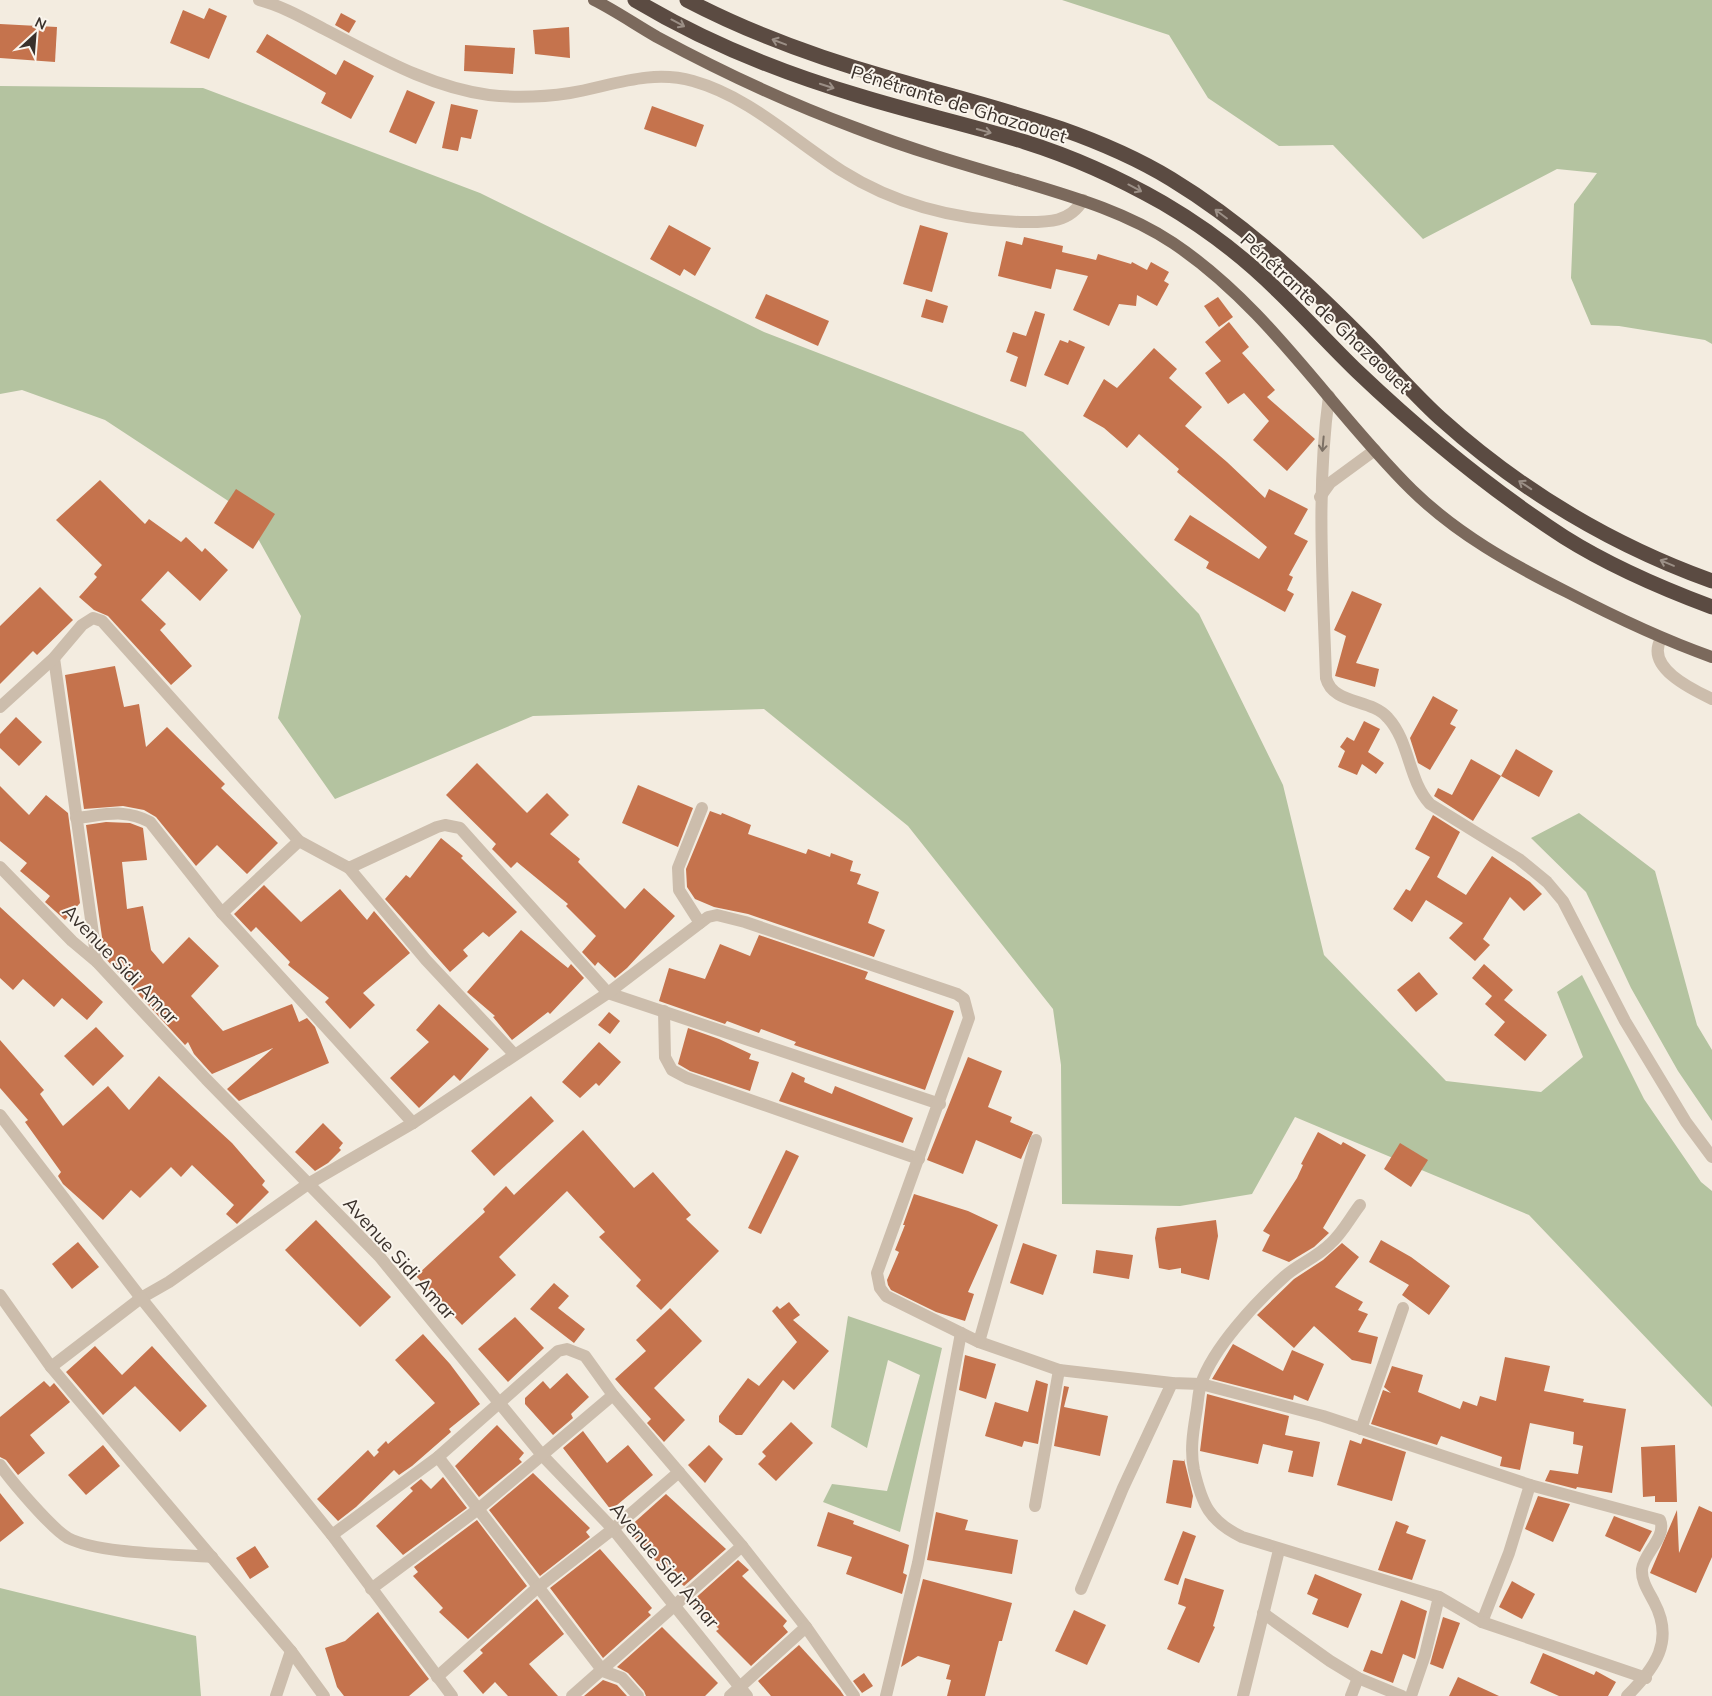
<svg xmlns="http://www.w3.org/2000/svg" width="1712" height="1696" viewBox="0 0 1712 1696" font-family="Mulish,sans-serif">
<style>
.green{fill:#b4c3a0}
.building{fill:#c5734d}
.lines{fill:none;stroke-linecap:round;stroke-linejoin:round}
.street{stroke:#ccbdac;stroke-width:12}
.primary{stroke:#7b695c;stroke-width:12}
.highway{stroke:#5b4b42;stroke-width:15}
.oneway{stroke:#9b8f86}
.oneway2{stroke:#7c7065}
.labels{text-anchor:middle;stroke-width:4;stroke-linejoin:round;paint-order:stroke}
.street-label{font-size:19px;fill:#3a312b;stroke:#faf5ed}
</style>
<rect width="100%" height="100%" fill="#f3ece0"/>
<g class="green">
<polygon points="1062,0 1712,0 1712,344 1705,340 1619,326 1591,325 1571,278 1574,204 1597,173 1557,169 1423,239 1333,145 1279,146 1208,98 1169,35"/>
<polygon points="0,86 203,88 480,193 764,332 1023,432 1199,614 1283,785 1324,955 1446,1081 1541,1092 1583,1057 1557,992 1582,975 1644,1099 1701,1182 1712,1191 1712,1407 1529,1215 1295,1117 1252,1194 1180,1206 1062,1204 1061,1065 1053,1009 908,826 764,709 533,716 335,799 278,718 301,616 242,510 105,420 22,390 0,394"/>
<polygon points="1579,813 1655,871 1697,1025 1712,1050 1712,1121 1678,1071 1631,988 1586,892 1531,838"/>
<polygon points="848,1316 942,1348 900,1532 823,1502 832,1484 887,1491 920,1375 888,1360 867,1448 831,1427"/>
<polygon points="0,1588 196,1636 201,1696 0,1696"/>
</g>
<g class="building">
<polygon points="209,8 227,16 209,59 170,43 183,10 204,19"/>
<polygon points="341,13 356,21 349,33 335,25"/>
<polygon points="0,24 57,27 55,62 0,58"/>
<polygon points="569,27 570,58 535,54 533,30"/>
<polygon points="267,34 336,75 344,60 374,76 351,119 321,103 326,93 256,52"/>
<polygon points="465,45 515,48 513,74 464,71"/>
<polygon points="407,90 435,102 416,144 389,132"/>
<polygon points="451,104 478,110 471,139 461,137 458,151 442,148"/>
<polygon points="652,106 704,125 696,147 644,129"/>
<polygon points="669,225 711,248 695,276 684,269 680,276 650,259"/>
<polygon points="920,225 948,233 932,292 903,284"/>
<polygon points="1024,237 1063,246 1062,252 1096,260 1098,254 1131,264 1132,262 1147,270 1151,262 1169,272 1164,281 1169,284 1157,306 1137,295 1136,306 1119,304 1109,326 1073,310 1088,276 1056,269 1051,289 998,276 1006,241 1022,245"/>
<polygon points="766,294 829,321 818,346 755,318"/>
<polygon points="1218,297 1233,317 1219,327 1204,306"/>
<polygon points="926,299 948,306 943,323 921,317"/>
<polygon points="1035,311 1045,314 1026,387 1010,381 1018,357 1006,352 1013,332 1026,336"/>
<polygon points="1229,322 1249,347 1242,353 1275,390 1267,397 1315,439 1287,471 1253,440 1269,421 1244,393 1228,404 1205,373 1221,361 1205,342"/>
<polygon points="1060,340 1068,343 1069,340 1085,347 1068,385 1044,375"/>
<polygon points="1154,348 1177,369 1169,378 1202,407 1185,426 1227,462 1265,498 1269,489 1308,509 1294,534 1308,541 1289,575 1293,577 1287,590 1294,594 1285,612 1206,568 1209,562 1174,540 1190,515 1259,559 1267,547 1177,472 1179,469 1139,434 1127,448 1104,428 1083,416 1104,379 1117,388"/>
<polygon points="100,480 145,524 149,519 181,542 186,537 202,552 205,548 228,570 200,601 168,571 141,600 166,624 160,630 192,666 171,685 108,616 94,610 79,597 97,577 94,574 102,565 56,520"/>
<polygon points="236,489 275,514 253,549 214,523"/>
<polygon points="40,587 73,620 37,655 33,651 0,684 0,626"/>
<polygon points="1352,591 1382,604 1356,663 1379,669 1375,687 1335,676 1346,636 1334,630"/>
<polygon points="115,666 124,707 139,704 146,747 167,727 225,784 221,788 278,843 247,874 217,845 196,866 156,817 144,810 123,806 84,809 65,675"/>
<polygon points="1433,696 1458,710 1450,724 1456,727 1430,770 1418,763 1410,738"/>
<polygon points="16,717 42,742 19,766 0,748 0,734"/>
<polygon points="1364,721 1380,729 1368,752 1384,763 1376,774 1362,764 1357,775 1338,767 1345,751 1340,747 1347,737 1354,741"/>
<polygon points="1516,749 1553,771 1539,797 1501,776"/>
<polygon points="1471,759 1501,776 1473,821 1434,796 1438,788 1452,795"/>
<polygon points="477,763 527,813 547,793 569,815 550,834 580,859 578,862 625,909 644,888 675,916 627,968 615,978 598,962 595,966 582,952 596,936 566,906 568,904 517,862 511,868 492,849 496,844 446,795"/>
<polygon points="638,785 693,808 678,847 622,823"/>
<polygon points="0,786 29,815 46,795 68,813 80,903 65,920 45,902 50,896 20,871 27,863 0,841"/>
<polygon points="710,811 721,815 722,813 751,825 748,834 806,854 808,849 830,857 831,853 853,861 850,871 861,874 857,884 879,892 868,923 885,930 874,957 748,914 714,907 695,899 687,887 686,869"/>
<polygon points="1433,815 1460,832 1437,877 1466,895 1492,856 1530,882 1542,894 1524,911 1510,897 1483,939 1490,945 1475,961 1449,938 1463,923 1426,900 1412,922 1393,909 1406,889 1410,891 1430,857 1415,849"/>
<polygon points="106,822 130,823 143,828 147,860 122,862 127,909 143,906 151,950 163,964 189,937 219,966 191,996 223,1031 292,1004 299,1022 307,1018 315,1027 329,1063 239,1101 227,1089 273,1048 212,1074 194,1054 188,1042 185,1045 105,958 86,825"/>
<polygon points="441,838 463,856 461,858 517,912 489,937 483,932 463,950 468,956 450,972 385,899 406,875 410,878"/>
<polygon points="264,885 301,922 340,889 367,920 374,911 410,953 363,993 375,1005 350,1029 325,1002 329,998 288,965 290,962 256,927 251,932 234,914"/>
<polygon points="0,907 103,1002 87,1020 62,998 54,1007 23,979 13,990 0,978"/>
<polygon points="521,930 568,968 571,964 584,978 550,1014 548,1012 512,1040 493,1017 495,1016 467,992"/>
<polygon points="759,935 868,972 865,979 954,1011 925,1090 794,1045 796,1042 761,1029 759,1033 727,1021 725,1024 659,1001 669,968 705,979 720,944 750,956"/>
<polygon points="1484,964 1513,990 1504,1000 1547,1035 1525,1061 1494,1035 1505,1022 1485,1004 1492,996 1472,978"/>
<polygon points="1419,972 1438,994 1416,1012 1397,990"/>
<polygon points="439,1004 489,1049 460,1081 454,1075 419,1108 390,1078 429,1042 416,1030"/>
<polygon points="609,1012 620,1021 610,1034 598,1025"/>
<polygon points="96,1027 124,1056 93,1086 64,1056"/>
<polygon points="688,1028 719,1039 751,1054 749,1059 759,1062 750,1091 690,1071 678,1064"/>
<polygon points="0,1040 44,1090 40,1094 63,1126 108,1086 129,1110 159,1076 232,1143 265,1181 262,1185 269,1192 237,1224 226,1214 234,1205 192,1165 181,1177 171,1167 140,1198 131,1190 103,1220 63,1184 58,1176 61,1172 25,1122 28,1120 0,1088"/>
<polygon points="599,1042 621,1062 599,1086 596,1083 580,1098 562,1082"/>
<polygon points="968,1057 1002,1071 988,1107 1012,1117 1010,1122 1033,1132 1021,1159 976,1140 963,1174 927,1160"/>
<polygon points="792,1072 805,1078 804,1082 832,1094 835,1086 913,1118 903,1143 779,1101"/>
<polygon points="531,1096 554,1121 494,1176 471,1151"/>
<polygon points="323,1123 343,1143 339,1148 341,1150 328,1163 315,1171 295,1152"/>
<polygon points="583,1130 634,1188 653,1172 691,1215 686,1219 719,1251 661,1310 636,1286 641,1280 599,1237 605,1232 567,1191 499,1257 516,1275 462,1325 416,1276 485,1212 483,1209 506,1186 514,1195"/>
<polygon points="1318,1132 1341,1145 1343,1142 1366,1155 1323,1228 1329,1233 1314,1247 1289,1262 1262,1251 1270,1235 1263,1231 1297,1178 1303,1165 1301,1164"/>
<polygon points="1400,1143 1428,1160 1411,1187 1384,1169"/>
<polygon points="786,1150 799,1156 761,1234 748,1228"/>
<polygon points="914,1194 968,1211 998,1225 968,1292 974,1294 965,1321 936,1312 891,1290 888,1285 887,1280 899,1252 895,1250 905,1225 903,1225"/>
<polygon points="316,1220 391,1297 360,1327 285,1250"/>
<polygon points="1216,1220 1218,1236 1209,1280 1181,1273 1181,1268 1169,1270 1159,1268 1155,1238 1157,1228"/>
<polygon points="1381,1240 1411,1257 1450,1286 1429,1315 1402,1295 1409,1285 1369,1262"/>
<polygon points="78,1242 99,1267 72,1289 52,1264"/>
<polygon points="1023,1243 1057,1255 1043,1295 1010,1283"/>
<polygon points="1342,1243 1359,1257 1335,1287 1363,1302 1358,1310 1368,1314 1358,1332 1378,1337 1371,1364 1352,1360 1314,1326 1294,1348 1257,1315 1294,1279 1323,1260"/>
<polygon points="1096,1250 1133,1255 1129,1279 1093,1273"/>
<polygon points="554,1283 569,1296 558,1308 585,1329 574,1343 530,1309"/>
<polygon points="789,1302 800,1315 793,1320 829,1351 794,1390 783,1380 742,1435 736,1435 719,1422 719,1416 748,1378 759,1386 797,1342 772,1311 777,1306 780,1309"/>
<polygon points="670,1308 702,1341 654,1388 685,1420 664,1442 647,1423 651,1419 615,1379 646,1351 636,1340"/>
<polygon points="515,1317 544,1348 508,1382 478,1349"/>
<polygon points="423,1334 450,1364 480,1404 449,1429 451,1432 412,1466 399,1475 394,1470 356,1507 338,1521 317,1499 368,1450 374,1457 379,1452 377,1450 386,1441 388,1444 435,1403 395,1360"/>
<polygon points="1233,1344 1283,1371 1292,1350 1324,1364 1308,1401 1294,1395 1293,1400 1212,1379"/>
<polygon points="95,1346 122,1375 152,1346 207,1406 180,1432 135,1386 103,1415 66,1372"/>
<polygon points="965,1355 996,1364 986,1399 959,1390"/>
<polygon points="1505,1357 1550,1366 1544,1391 1584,1399 1583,1402 1626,1409 1612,1493 1577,1487 1576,1489 1545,1481 1550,1470 1578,1474 1583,1446 1573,1444 1574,1432 1530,1423 1520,1470 1500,1466 1502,1457 1441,1436 1437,1445 1371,1424 1383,1390 1391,1393 1384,1387 1392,1366 1423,1375 1418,1392 1460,1409 1463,1401 1477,1406 1480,1396 1496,1401"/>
<polygon points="567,1373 589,1397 571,1414 573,1418 553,1435 525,1404 525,1398 543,1381 550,1389"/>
<polygon points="1036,1380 1048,1384 1038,1444 1024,1441 1022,1447 985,1436 995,1402 1028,1412"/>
<polygon points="44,1381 50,1387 54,1383 70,1402 30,1435 45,1453 18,1475 6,1460 0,1457 0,1417"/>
<polygon points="1064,1386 1069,1387 1064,1407 1108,1416 1100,1456 1054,1446"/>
<polygon points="1207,1394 1289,1416 1285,1435 1320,1442 1313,1477 1288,1472 1293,1451 1263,1444 1258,1464 1200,1451"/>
<polygon points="791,1422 813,1443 776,1481 758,1464 766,1456 762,1452"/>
<polygon points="497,1425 524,1453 519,1459 522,1462 479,1497 455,1466"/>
<polygon points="583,1431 607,1463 628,1445 653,1475 611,1510 563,1448"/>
<polygon points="1363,1438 1406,1452 1392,1501 1337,1485 1350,1440 1361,1444"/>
<polygon points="103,1445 120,1466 86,1495 68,1475"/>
<polygon points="709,1445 723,1459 705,1483 688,1465"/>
<polygon points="1675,1445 1677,1502 1655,1502 1655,1496 1643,1497 1641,1447"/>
<polygon points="1184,1459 1193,1496 1191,1508 1166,1503 1173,1460 1184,1461"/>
<polygon points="533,1473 590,1528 586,1532 590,1537 540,1576 489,1510"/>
<polygon points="443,1477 467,1508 403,1555 376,1526 413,1491 410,1488 421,1479 431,1489"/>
<polygon points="0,1493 24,1523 0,1542"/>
<polygon points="666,1494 726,1549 684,1586 644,1550 627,1529"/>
<polygon points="1538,1496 1570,1504 1553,1542 1525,1529"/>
<polygon points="1699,1506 1712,1512 1712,1557 1696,1593 1650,1573 1677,1510 1679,1553"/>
<polygon points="828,1512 854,1521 853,1524 909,1545 903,1573 907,1575 902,1594 846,1574 852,1557 817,1546"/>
<polygon points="936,1512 968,1520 965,1530 1018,1540 1012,1574 927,1560"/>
<polygon points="1614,1516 1652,1531 1640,1552 1605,1536"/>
<polygon points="477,1520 527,1586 468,1639 439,1612 443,1608 413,1576 418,1572 414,1567"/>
<polygon points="1396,1521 1409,1526 1406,1533 1426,1540 1412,1580 1378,1570"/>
<polygon points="1183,1531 1196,1536 1178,1585 1164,1580"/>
<polygon points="255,1546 269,1567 250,1579 236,1558"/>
<polygon points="600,1549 652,1608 648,1612 651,1615 603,1658 550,1588"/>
<polygon points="738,1560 749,1570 742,1576 787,1621 783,1626 788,1632 751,1666 716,1631 719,1629 691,1602"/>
<polygon points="1315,1574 1362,1594 1348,1628 1312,1614 1318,1599 1307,1594"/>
<polygon points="1185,1578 1224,1590 1213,1626 1215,1627 1199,1663 1167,1649 1186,1607 1178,1604"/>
<polygon points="923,1579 1012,1603 1002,1641 999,1641 985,1696 947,1696 951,1680 946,1679 950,1665 918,1656 901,1667"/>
<polygon points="1512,1581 1535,1594 1522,1619 1499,1607"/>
<polygon points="537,1599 564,1634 529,1664 558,1696 508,1696 495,1682 483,1694 463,1671 483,1653 480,1650"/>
<polygon points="1401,1600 1427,1611 1415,1659 1403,1654 1393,1683 1363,1671 1371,1650 1382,1654"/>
<polygon points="1074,1610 1106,1625 1087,1665 1055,1651"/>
<polygon points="378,1612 429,1679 409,1696 344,1696 337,1687 325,1648 345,1641"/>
<polygon points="1443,1617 1460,1623 1443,1669 1430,1664"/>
<polygon points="662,1627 718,1683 705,1696 646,1696 644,1691 628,1673 617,1667"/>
<polygon points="799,1645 840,1690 844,1696 771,1696 758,1681"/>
<polygon points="1543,1653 1594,1675 1596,1671 1616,1682 1608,1696 1559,1696 1530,1683"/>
<polygon points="864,1673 873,1686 862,1693 853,1681"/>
<polygon points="1458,1677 1499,1696 1449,1696"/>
<polygon points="603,1680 617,1685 627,1696 584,1696"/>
</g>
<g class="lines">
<g class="street">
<path d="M259 0C282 6 303 18 324 29 377 56 429 87 489 95 515 98 543 97 570 93 611 86 650 69 693 81 750 97 793 140 842 171 896 205 957 220 1020 222 1045 222 1069 224 1083 200"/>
<path d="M1329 396C1316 490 1323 584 1326 678 1333 705 1371 698 1388 718 1410 742 1408 780 1430 804L1519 859 1547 882 1563 901 1625 1021 1686 1122 1712 1157"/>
<polyline points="1320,497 1330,483 1375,450"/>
<path d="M1661 639C1645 667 1691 689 1712 699"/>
<polyline points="54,658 97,962"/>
<polyline points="0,707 54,658 82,625 93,618 102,621 299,841 349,868 437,827 445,825 460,828 608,993 940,1104"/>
<path d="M76 818C105 815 124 808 150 822L222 913 413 1123"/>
<polyline points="0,867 72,941 97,962 206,1079 379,1256 542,1455 613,1529 747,1696"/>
<polyline points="349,868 426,960 514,1054"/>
<polyline points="222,913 299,841"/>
<polyline points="700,923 679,890 678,868 702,808"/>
<polyline points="664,1011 665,1057 672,1070 687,1078 919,1159"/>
<path d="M0 1115 141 1298 169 1282 308 1184 413 1123 608 993 708 917 717 915 745 922 957 994 964 999 969 1018 877 1273 880 1288 886 1296 979 1342 1059 1370 1172 1383 1201 1384 1323 1416 1530 1485 1660 1520C1667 1537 1644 1553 1642 1569 1641 1581 1649 1592 1654 1602 1675 1641 1655 1668 1627 1696"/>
<path d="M1360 1205C1350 1218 1342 1234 1330 1244 1316 1258 1298 1264 1284 1277 1256 1302 1213 1348 1201 1384 1198 1393 1198 1404 1196 1414 1193 1432 1190 1451 1194 1470 1202 1504 1209 1521 1242 1537L1439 1597 1482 1622 1509 1553 1530 1485"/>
<polyline points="0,1295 51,1367 291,1651 324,1696"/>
<polyline points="979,1342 1036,1140"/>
<polyline points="51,1367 141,1298 332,1535 452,1696"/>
<polyline points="1361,1429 1403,1308"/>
<polyline points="438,1457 603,1671 622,1678 638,1696"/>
<path d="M0 1465C11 1481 52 1529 68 1538 100 1554 174 1554 212 1557"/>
<polyline points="1035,1506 1059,1370"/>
<polyline points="332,1535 438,1457 558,1351 567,1349 585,1356 613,1395 742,1546 806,1627 854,1696"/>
<polyline points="371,1589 477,1510 613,1395"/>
<polyline points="1081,1589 1123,1488 1172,1383"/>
<polyline points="1263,1613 1330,1661 1358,1678 1402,1696"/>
<polyline points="1482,1622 1646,1678"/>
<polyline points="437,1677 537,1588 613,1529 679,1472"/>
<polyline points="276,1696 291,1651"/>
<polyline points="572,1696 742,1546"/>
<polyline points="730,1696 806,1627"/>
<polyline points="886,1696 918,1563 961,1333"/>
<polyline points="1243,1696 1279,1550"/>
<polyline points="1351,1696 1358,1678"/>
<polyline points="1411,1696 1425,1655 1439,1597"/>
</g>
<path class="primary" d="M594 0C616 11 636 25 657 37 720 71 788 103 856 128 910 149 965 165 1020 181 1073 197 1126 212 1173 243 1270 308 1330 409 1412 490 1457 534 1511 564 1567 592 1615 617 1661 639 1712 657"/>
<g class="highway">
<path d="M635 0C705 42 782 73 860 96 915 113 970 125 1025 142 1073 157 1119 178 1163 203 1204 227 1244 257 1278 291 1305 317 1330 345 1358 372 1421 432 1490 489 1564 537 1610 566 1661 588 1712 607"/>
<path d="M687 0C752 34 819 58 889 78 984 106 1085 127 1171 179 1245 224 1309 284 1369 345 1393 370 1415 395 1440 418 1519 489 1612 545 1712 581"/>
</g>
</g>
<defs><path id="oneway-shaft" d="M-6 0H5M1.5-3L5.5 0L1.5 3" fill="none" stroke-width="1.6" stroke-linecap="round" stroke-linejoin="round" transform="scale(1.25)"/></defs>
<g class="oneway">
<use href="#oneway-shaft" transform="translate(678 23) rotate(28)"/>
<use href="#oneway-shaft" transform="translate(779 42) rotate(-159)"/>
<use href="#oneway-shaft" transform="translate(827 86) rotate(18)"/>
<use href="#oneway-shaft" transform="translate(984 131) rotate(15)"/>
<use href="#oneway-shaft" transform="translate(1135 188) rotate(28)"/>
<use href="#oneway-shaft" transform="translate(1221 214) rotate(-143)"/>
<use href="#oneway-shaft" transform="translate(1525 485) rotate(-146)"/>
<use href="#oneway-shaft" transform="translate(1667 563) rotate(-157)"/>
</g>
<use class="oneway2" href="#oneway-shaft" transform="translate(1323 444) rotate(95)"/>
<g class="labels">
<g class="street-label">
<text transform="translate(959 104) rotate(17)" y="7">Pénétrante de Ghazaouet</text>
<text transform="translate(1326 313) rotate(43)" y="7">Pénétrante de Ghazaouet</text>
<text transform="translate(121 964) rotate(46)" y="7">Avenue Sidi Amar</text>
<text transform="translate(400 1258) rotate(48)" y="7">Avenue Sidi Amar</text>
<text transform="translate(665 1565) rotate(50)" y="7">Avenue Sidi Amar</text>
</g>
</g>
<g transform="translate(35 35) rotate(26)" stroke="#faf5ed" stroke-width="4" paint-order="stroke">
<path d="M0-4L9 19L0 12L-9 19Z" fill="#3a312b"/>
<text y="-8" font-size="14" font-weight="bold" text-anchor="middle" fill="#3a312b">N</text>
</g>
</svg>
